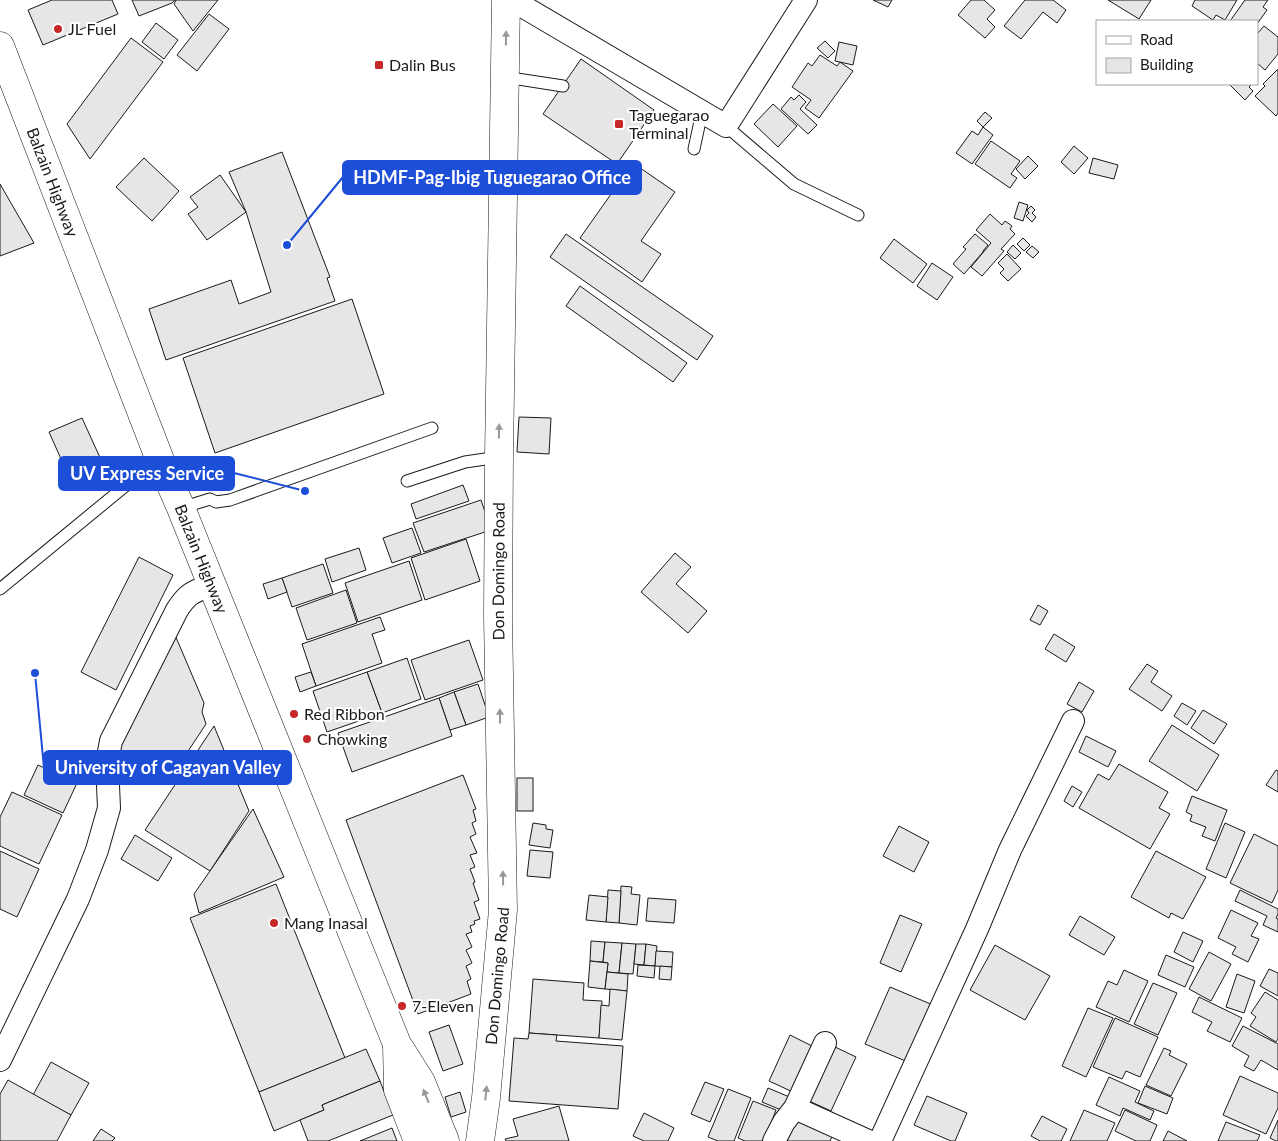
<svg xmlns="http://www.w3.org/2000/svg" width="1278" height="1141" viewBox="0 0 1278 1141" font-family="Lato,sans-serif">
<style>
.building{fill:#e6e6e6;stroke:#1a1a1a}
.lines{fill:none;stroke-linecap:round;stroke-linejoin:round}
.lane-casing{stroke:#1a1a1a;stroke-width:13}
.street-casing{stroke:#1a1a1a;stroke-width:24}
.secondary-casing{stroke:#1a1a1a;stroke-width:29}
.primary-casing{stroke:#1a1a1a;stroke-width:29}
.lane{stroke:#fff;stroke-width:11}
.street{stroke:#fff;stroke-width:22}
.secondary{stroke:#fff;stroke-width:28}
.primary{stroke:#fff;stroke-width:28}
.oneway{fill:#989898}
.poi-dot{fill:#c62828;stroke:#fff;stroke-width:2}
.labels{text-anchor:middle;stroke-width:4;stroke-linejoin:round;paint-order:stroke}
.poi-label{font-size:16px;fill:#1a1a1a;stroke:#fff;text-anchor:start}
.street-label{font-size:16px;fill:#1a1a1a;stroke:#fff}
.leader{fill:none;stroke:#1d4ed8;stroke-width:2}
.callout-dot{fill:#1d4ed8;stroke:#fff;stroke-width:2}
.callout{fill:#1d4ed8;stroke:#1d4ed8;stroke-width:2}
.callout-label{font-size:18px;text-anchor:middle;font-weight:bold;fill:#fff}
</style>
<rect width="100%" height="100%" fill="#fff"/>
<g class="building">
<polygon points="52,0 112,0 118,14 43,45 28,10"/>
<polygon points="132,0 175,0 172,3 139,16"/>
<polygon points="176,0 218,0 193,31 174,4"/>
<polygon points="873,0 892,0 888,7"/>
<polygon points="971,0 984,0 995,10 987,19 995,27 985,38 958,15"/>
<polygon points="1025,0 1053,0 1066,10 1057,23 1043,12 1021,39 1004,26"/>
<polygon points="1108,0 1151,0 1139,19"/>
<polygon points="1195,0 1237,0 1225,20 1216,15 1213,20 1192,6"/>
<polygon points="1245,0 1268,0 1263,7 1267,10 1257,24 1257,21 1230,21"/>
<polygon points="209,14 229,29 197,71 177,55"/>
<polygon points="156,23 178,40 164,59 142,42"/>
<polygon points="1264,26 1278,37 1278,54 1265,70 1257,63 1257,34"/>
<polygon points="131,38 163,62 90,159 67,124"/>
<polygon points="825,41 835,51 828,58 817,48"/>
<polygon points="839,42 857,46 853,65 835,61"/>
<polygon points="820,55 837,66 840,62 853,71 819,118 805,108 811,100 792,87 808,63 812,66"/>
<polygon points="581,59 654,110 617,164 543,114"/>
<polygon points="1278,69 1278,113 1276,116 1255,96 1265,86 1263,84"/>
<polygon points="1229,84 1252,84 1249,87 1253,91 1245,100"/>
<polygon points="799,95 806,102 800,109 817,125 808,134 781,109 791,97 794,100"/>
<polygon points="773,104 797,126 778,147 754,124"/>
<polygon points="985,112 992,118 983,127 977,121"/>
<polygon points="983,127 993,135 972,164 956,153 972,131 978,135"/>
<polygon points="991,141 1020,161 1011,174 1017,178 1010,188 975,164"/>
<polygon points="1074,146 1088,158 1074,174 1061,162"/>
<polygon points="282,152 330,277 327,278 335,301 166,360 149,309 231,280 239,304 271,292 246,212 229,172"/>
<polygon points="1028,156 1038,166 1025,179 1016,169"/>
<polygon points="144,158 179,191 152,221 116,187"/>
<polygon points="1093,158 1118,165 1114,179 1089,173"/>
<polygon points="633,163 675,192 641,241 661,254 642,282 580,238"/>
<polygon points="220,175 246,212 207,240 188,214 198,207 190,197"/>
<polygon points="0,184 34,243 0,256"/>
<polygon points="1019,202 1028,205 1023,221 1014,218"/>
<polygon points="1031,206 1035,210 1032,213 1036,217 1032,222 1026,216 1029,213 1027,210"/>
<polygon points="990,214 1002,225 1005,221 1012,226 1010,229 1015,234 1001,249 1004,251 982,276 971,267 991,243 976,230"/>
<polygon points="566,234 713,336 697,360 550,257"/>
<polygon points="975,234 988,245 983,251 983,252 964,274 953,264 966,249 963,247"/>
<polygon points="1023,238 1030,245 1024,251 1017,244"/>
<polygon points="894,239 927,264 913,283 880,258"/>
<polygon points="1013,245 1021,253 1015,259 1007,252"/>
<polygon points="1032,246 1039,252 1033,258 1026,252"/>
<polygon points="1007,254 1021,269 1008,281 1000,273 1004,269 998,263"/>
<polygon points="932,263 953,277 937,300 917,286"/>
<polygon points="580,286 687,363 673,382 566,306"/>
<polygon points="352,299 384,394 215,453 183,358"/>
<polygon points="519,417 551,418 549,454 517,452"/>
<polygon points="82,418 102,462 69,477 49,432"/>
<polygon points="463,485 469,501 416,519 411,504"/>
<polygon points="481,500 491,530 424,552 413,523"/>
<polygon points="412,528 421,553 392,563 383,538"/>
<polygon points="466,539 480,581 425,600 411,558"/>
<polygon points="359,548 366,570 332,582 325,559"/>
<polygon points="675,553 691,567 676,584 707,611 688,633 641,592"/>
<polygon points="139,557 173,575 116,690 81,672"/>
<polygon points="409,561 422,600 358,622 345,583"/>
<polygon points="323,564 333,593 292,607 282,578"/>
<polygon points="282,578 287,592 268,599 263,584"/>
<polygon points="346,590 357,623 307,640 296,608"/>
<polygon points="1038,605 1048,611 1040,625 1030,620"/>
<polygon points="380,617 385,630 372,634 382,663 316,686 302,644"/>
<polygon points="1054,634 1075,647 1066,662 1045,649"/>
<polygon points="175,635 204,703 202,712 206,724 169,780 111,749"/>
<polygon points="469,640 483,680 425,700 411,660"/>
<polygon points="407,658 421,699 382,713 367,672"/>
<polygon points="1147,664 1158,671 1151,682 1172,696 1162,711 1129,689"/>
<polygon points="311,672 316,686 300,692 295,677"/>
<polygon points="367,672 382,713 327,732 313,691"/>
<polygon points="1079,682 1094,691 1082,712 1067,704"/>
<polygon points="478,684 489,717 466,725 454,692"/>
<polygon points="454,692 466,725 450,730 439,698"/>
<polygon points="439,698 452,736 352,772 338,733"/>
<polygon points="1182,703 1196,711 1187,725 1174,716"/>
<polygon points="1203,710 1227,724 1214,744 1191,728"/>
<polygon points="1172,725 1219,755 1197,791 1149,761"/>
<polygon points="214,726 249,811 210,871 145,830"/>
<polygon points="1086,736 1116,751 1108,767 1079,752"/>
<polygon points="1119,764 1168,792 1159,808 1170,814 1150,849 1079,808 1098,774 1109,780"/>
<polygon points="38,765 77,783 63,813 24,795"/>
<polygon points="1276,770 1278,771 1278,792 1266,785"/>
<polygon points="463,775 476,809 473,810 476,821 472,823 476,834 470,837 477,853 470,855 475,867 470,869 475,882 473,883 479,900 474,902 480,919 474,921 475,924 470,926 472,932 466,934 472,947 466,950 472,963 466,966 471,979 467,981 471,994 418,1014 346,820"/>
<rect x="517" y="778" width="16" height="33"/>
<polygon points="1072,786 1082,792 1073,807 1064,801"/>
<polygon points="12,792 62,815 39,864 0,846 0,817"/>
<polygon points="1192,796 1227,810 1215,841 1202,836 1206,827 1190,821 1192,815 1186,812"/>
<polygon points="253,809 284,877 199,913 194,894"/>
<polygon points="533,823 546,825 546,829 553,830 550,848 529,845"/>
<polygon points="1225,823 1245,832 1226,878 1206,869"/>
<polygon points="899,826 929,842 914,872 883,856"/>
<polygon points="1254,834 1278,846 1278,890 1272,903 1230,883"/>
<polygon points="135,835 172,858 158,881 121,859"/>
<polygon points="530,850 553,852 550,878 527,876"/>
<polygon points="0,851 39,869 17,917 0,909"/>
<polygon points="1156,851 1206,877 1183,919 1171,913 1169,918 1131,897"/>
<polygon points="276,884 345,1058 259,1092 190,918"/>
<polygon points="621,886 632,887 631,894 640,895 637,925 619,923"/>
<polygon points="608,890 621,891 619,923 606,922"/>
<polygon points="1240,890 1278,909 1278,914 1276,918 1278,919 1278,932 1263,925 1267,916 1235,901"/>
<polygon points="589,895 608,897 606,922 586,920"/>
<polygon points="648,898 676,900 674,923 646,921"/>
<polygon points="1231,910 1258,923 1251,936 1259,939 1248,962 1232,954 1236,947 1218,938"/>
<polygon points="900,915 922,924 901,972 880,963"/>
<polygon points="1080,916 1115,937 1104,955 1069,935"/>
<polygon points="1183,932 1203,941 1193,962 1174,952"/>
<polygon points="591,941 605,942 603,962 590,961"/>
<polygon points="605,942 622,943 619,973 607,972 608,963 603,962"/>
<polygon points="622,943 636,944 633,974 619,973"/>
<polygon points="636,944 646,944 644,965 634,964"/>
<polygon points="646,944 657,946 655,966 644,965"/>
<polygon points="995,945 1050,976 1025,1020 970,990"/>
<polygon points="656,951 673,952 672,967 655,966"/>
<polygon points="1209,952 1231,964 1211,1001 1189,989"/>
<polygon points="1166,955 1194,967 1185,987 1158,975"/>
<polygon points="590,961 608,963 605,989 588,987"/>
<polygon points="638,965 655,966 654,978 637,976"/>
<polygon points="660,966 672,967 671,980 659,979"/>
<polygon points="1269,969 1278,973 1278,996 1260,986"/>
<polygon points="1124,970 1148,981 1129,1022 1096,1007 1108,981 1117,985"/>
<polygon points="607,972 628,974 627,991 605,989"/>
<polygon points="1237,974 1255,981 1244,1013 1226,1007"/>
<polygon points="533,979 584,983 583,1000 602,1001 599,1038 529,1033"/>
<polygon points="1153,983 1177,993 1158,1035 1134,1024"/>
<polygon points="890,987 933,1005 908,1062 865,1044"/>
<polygon points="610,989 627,991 622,1040 599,1038 601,1005 609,1006"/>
<polygon points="1265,992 1278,1000 1278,1039 1276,1042 1250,1026 1256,1017 1251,1013"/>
<polygon points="1199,997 1242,1018 1230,1042 1207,1031 1212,1022 1192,1012"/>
<polygon points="1088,1008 1113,1018 1086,1077 1062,1066"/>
<polygon points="1115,1018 1158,1037 1140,1077 1126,1071 1122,1079 1093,1067"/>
<polygon points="449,1025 463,1064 443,1071 429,1032"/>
<polygon points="1243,1026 1278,1044 1278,1070 1261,1060 1254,1071 1244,1066 1249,1056 1232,1046"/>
<polygon points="529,1033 557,1035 556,1041 623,1046 618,1109 509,1101 514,1038 528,1039"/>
<polygon points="790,1035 816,1048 795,1093 769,1081"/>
<polygon points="833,1046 856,1057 831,1111 807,1100"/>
<polygon points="1164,1048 1171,1051 1169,1055 1187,1064 1171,1096 1146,1085"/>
<polygon points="366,1049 380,1081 322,1105 324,1110 274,1131 259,1092"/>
<polygon points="51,1062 89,1083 71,1115 33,1095"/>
<polygon points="1240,1076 1278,1093 1278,1108 1266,1134 1223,1115"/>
<polygon points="1109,1077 1140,1091 1135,1102 1154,1111 1150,1120 1123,1108 1120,1116 1096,1105"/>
<polygon points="8,1080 71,1115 57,1141 0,1141 0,1094"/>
<polygon points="380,1081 393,1115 328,1141 308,1141 300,1120 324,1110 322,1105"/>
<polygon points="705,1082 724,1089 710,1122 691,1114"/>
<polygon points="1145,1086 1173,1098 1167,1114 1138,1103"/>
<polygon points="768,1088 792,1098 786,1112 762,1102"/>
<polygon points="728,1089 751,1098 734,1141 718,1141 708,1137"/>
<polygon points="460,1092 466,1112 451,1117 445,1097"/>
<polygon points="927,1096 967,1113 955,1141 951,1141 914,1125"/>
<polygon points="753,1101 776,1110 764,1141 745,1141 738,1138"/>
<polygon points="559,1106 569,1141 506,1141 505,1139 518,1136 513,1119"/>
<polygon points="1084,1110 1115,1123 1107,1141 1070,1141"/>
<polygon points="1125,1110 1157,1125 1150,1141 1136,1141 1115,1131"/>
<polygon points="644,1113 674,1128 668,1141 644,1141 633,1136"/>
<polygon points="800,1114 835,1130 830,1141 787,1141"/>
<polygon points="1042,1116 1067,1129 1061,1141 1040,1141 1031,1136"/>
<polygon points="1278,1120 1278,1141 1276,1141 1270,1138"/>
<polygon points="1226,1122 1260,1135 1257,1141 1218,1141"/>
<polygon points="392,1128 397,1141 360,1141"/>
<polygon points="101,1129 115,1138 112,1141 93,1141"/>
<polygon points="1168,1131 1187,1141 1163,1141"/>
</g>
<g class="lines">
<g class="lane-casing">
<g id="lane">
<polyline points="505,77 563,86"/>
<polyline points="726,126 794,184 858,215"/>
<polyline points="694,149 702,112"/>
<polyline points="407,481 465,462 499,457"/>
<polyline points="181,508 210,499 216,502 230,500 432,428"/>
<polyline points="0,589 124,487 160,460"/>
</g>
</g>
<g class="street-casing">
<g id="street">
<polyline points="512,0 726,126 806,0"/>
<path d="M0 1060 78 899 97 850 109 808 107 762 111 741 177 610C188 593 193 592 212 584"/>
<polyline points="795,1108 868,1141"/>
<polyline points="774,1141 784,1122 795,1108 825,1043"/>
<polyline points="880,1141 977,929 1010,850 1073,721"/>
</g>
</g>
<g class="secondary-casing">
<g id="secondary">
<path id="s1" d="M480 1141 486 1098 503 910 498 616 499 457 506 0"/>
</g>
</g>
<g class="primary-casing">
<g id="primary">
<path id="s2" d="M0 46 160 460 181 508 397 1044 421 1082 445 1141"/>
<polyline points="397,1045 398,1090 418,1141"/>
</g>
</g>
<use href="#lane" class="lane"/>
<use href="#street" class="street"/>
<use href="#secondary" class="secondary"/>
<use href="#primary" class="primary"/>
</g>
<defs><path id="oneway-solid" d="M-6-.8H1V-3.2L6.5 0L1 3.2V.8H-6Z" transform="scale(1.25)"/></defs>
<g class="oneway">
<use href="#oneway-solid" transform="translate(506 38) rotate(-89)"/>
<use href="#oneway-solid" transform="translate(499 431) rotate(-89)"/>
<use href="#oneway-solid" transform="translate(500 716) rotate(-91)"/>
<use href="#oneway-solid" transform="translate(503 878) rotate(-91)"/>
<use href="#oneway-solid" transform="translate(486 1093) rotate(-84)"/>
<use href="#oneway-solid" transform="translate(426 1096) rotate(-112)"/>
</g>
<g class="poi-dot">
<circle cx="58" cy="29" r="5"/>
<rect x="374" y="60" width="10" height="10" rx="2.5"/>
<rect x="614" y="119" width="10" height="10" rx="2.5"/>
<circle cx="294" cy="714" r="5"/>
<circle cx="307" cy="739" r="5"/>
<circle cx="274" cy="923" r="5"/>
<circle cx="402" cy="1006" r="5"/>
</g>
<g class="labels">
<g class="poi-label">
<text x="68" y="35">JL Fuel</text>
<text x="389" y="71">Dalin Bus</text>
<text x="629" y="121">Taguegarao<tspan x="629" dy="18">Terminal</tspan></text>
<text x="304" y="720">Red Ribbon</text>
<text x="317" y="745">Chowking</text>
<text x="284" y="929">Mang Inasal</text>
<text x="412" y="1012">7-Eleven</text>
</g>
<g class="street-label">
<text dy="6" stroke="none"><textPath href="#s2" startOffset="146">Balzain Highway</textPath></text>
<text dy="6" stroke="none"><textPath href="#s2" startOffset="551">Balzain Highway</textPath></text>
<text dy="6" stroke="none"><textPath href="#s1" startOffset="571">Don Domingo Road</textPath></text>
<text dy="6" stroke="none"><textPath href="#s1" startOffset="166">Don Domingo Road</textPath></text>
</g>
</g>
<path class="leader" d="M287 245L343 177M305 491L234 473M35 673L44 768"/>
<g class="callout-dot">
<circle cx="287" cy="245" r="5"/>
<circle cx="305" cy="491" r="5"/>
<circle cx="35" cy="673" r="5"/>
</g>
<g class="callout">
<rect x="343" y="161" width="298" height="33" rx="5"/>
<rect x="59" y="457" width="175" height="33" rx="5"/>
<rect x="44" y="751" width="247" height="33" rx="5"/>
</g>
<g class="callout-label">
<text x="492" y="184">HDMF-Pag-Ibig Tuguegarao Office</text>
<text x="147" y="480">UV Express Service</text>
<text x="168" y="774">University of Cagayan Valley</text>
</g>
<rect x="1096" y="20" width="162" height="65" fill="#ffffff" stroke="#a3a3a3"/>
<rect x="1106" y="36" width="25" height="8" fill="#ffffff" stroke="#a3a3a3"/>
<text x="1140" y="45" font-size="15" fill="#1a1a1a">Road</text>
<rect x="1106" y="58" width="25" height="15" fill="#e6e6e6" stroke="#a3a3a3"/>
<text x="1140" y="70" font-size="15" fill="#1a1a1a">Building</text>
</svg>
